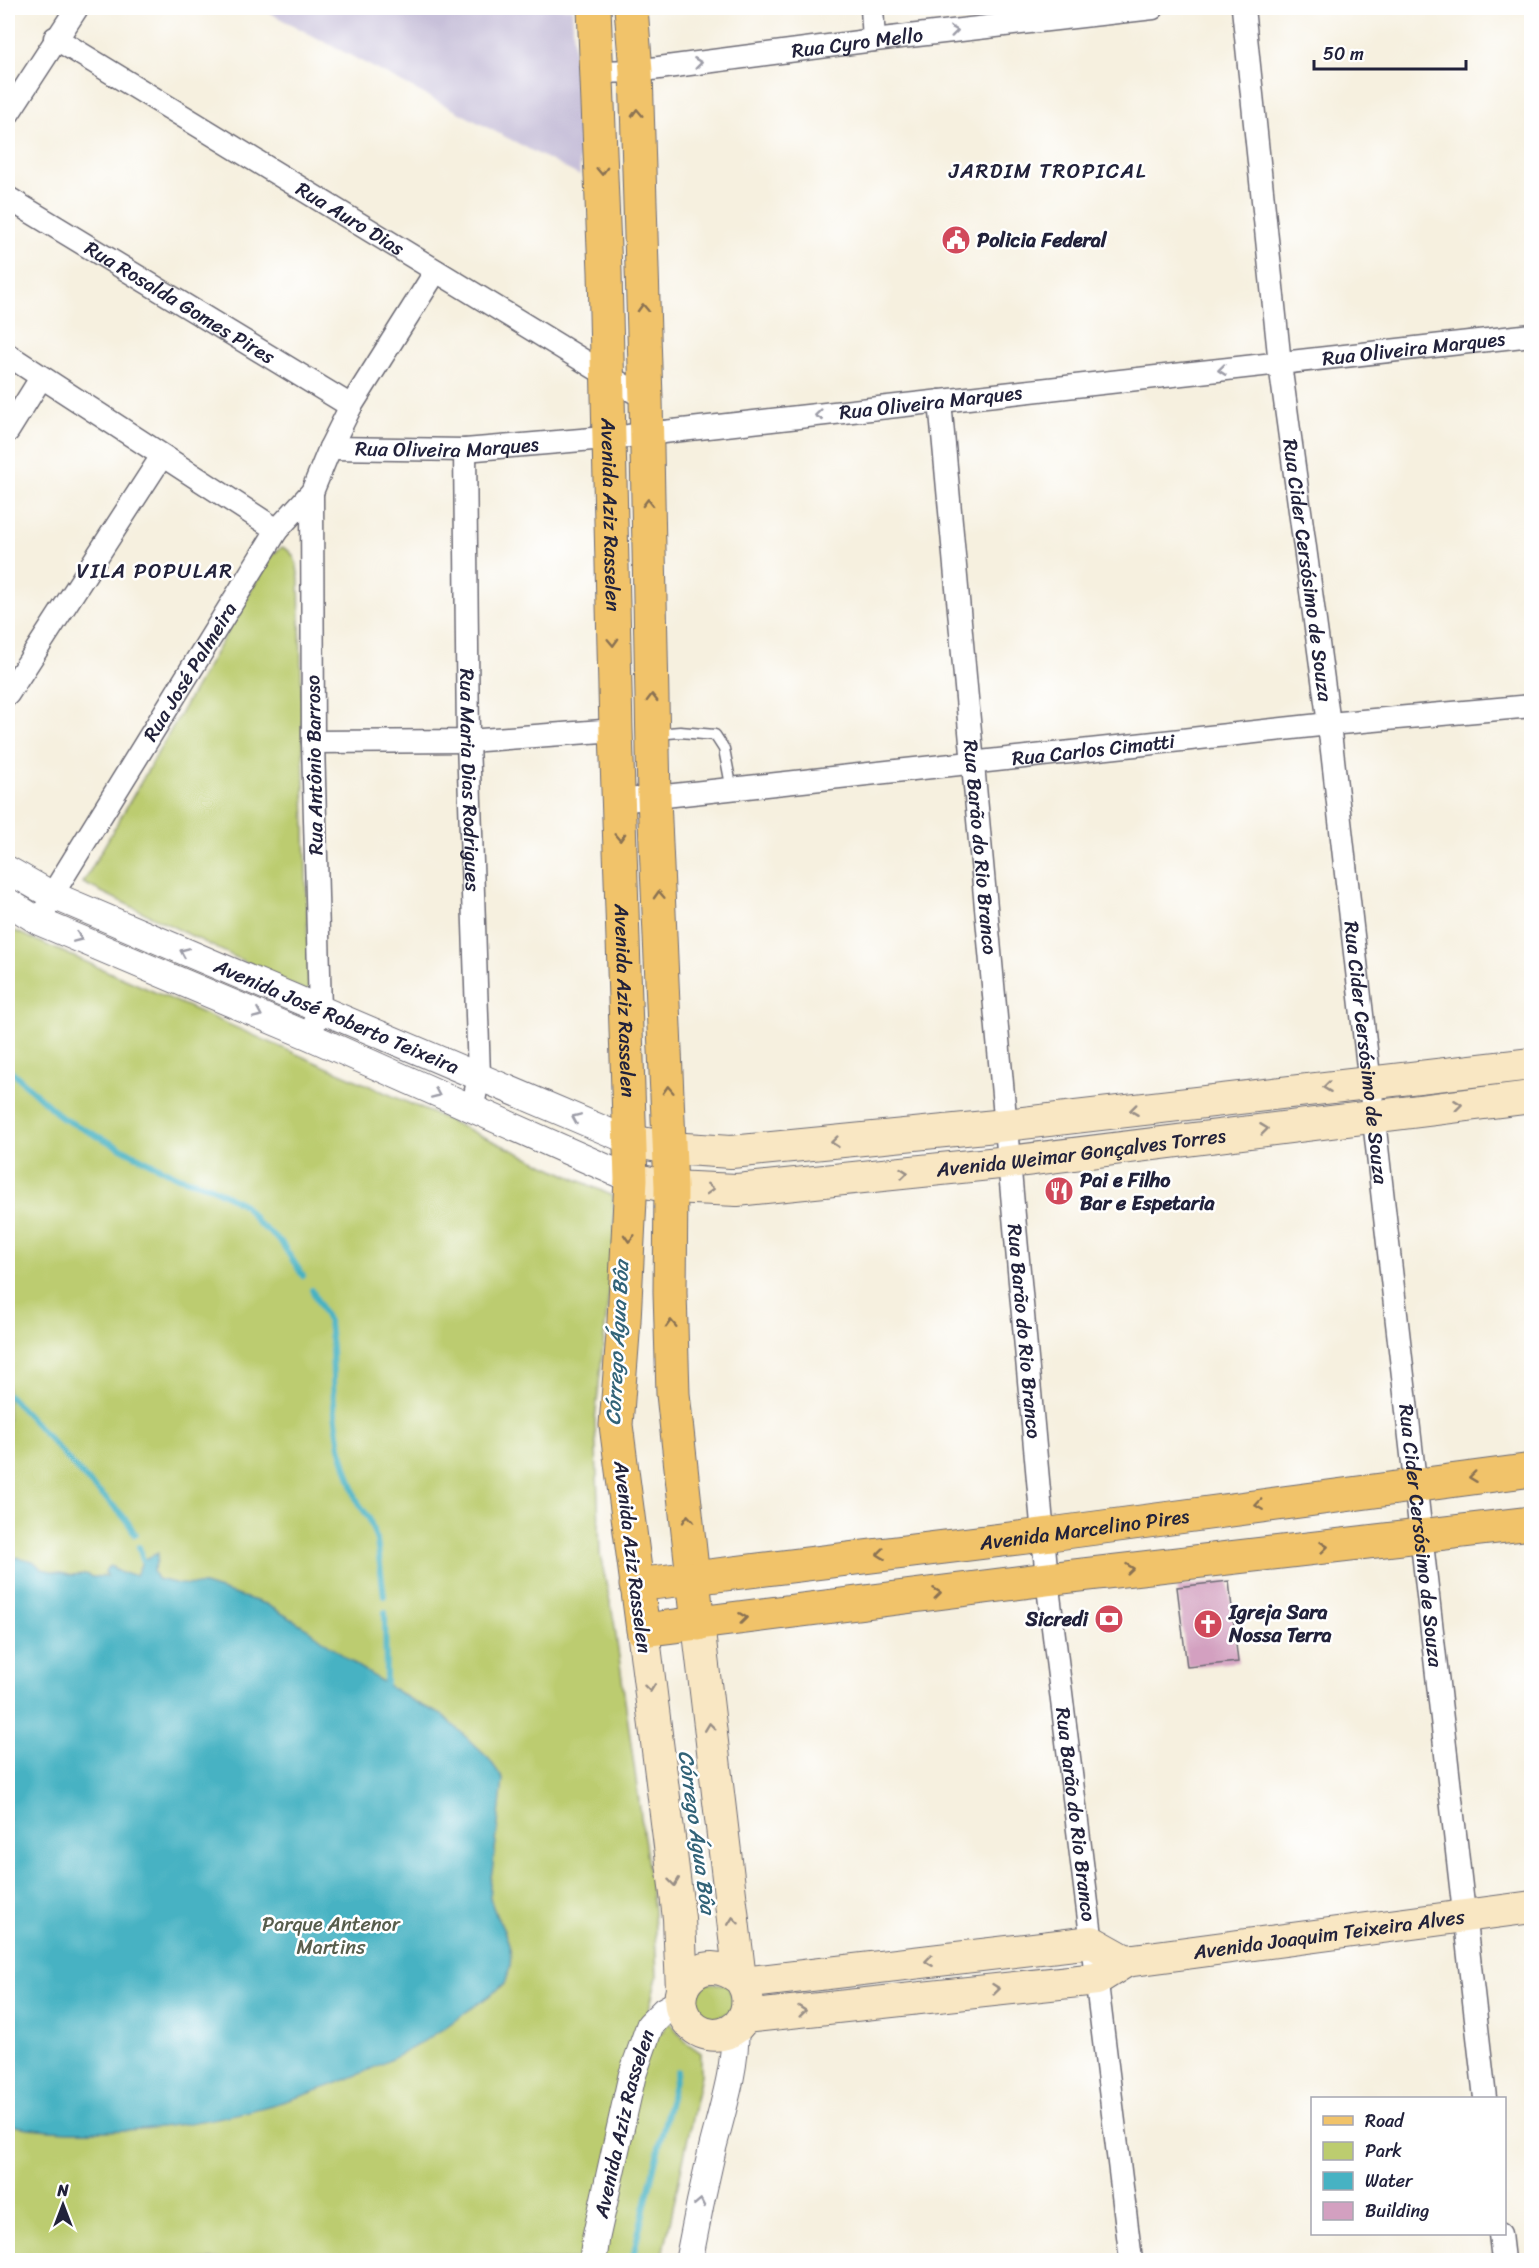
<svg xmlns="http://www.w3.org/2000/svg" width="1539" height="2268" viewBox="0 0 1539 2268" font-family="Sriracha,sans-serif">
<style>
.industrial{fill:#c7c0d9}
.green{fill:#bccc6f;stroke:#6f7755;stroke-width:1.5}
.water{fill:#46b2c3;stroke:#346a7f;stroke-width:1.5}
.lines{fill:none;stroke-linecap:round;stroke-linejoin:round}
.stream{stroke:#46b2c3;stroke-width:6}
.building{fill:#d3a0c0}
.service-casing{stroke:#6c6a74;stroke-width:13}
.minor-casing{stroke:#6c6a74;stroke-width:25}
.tertiary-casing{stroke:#6c6a74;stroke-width:29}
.secondary-casing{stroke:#6c6a74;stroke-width:34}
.primary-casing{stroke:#6c6a74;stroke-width:35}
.service{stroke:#fff;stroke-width:10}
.minor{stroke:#fff;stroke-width:22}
.tertiary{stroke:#fff;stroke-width:27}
.secondary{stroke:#f9e7c3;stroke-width:32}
.primary{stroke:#f1c36a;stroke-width:33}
.oneway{stroke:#9c9ca7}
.oneway2{stroke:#8a7252}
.oneway3{stroke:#988e86}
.labels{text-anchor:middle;stroke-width:5;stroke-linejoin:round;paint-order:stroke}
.street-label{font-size:20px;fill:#22223b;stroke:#fff}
.poi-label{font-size:20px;font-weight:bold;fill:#22223b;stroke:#fff;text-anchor:start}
.park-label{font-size:20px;fill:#585e4d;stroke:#fff}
.neighbourhood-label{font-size:21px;letter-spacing:1.5px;fill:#22223b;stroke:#fff}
.water-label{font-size:21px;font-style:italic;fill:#326378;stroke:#fff}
</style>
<rect width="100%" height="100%" fill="#fff"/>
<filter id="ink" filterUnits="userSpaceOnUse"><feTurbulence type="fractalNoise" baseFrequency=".0167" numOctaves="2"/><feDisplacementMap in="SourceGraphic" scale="12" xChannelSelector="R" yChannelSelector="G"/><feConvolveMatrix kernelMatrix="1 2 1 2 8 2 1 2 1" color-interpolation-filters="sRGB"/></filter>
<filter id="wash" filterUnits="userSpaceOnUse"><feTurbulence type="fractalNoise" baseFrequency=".008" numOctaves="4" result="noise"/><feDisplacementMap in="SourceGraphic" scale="24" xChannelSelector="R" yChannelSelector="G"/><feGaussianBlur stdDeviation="1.35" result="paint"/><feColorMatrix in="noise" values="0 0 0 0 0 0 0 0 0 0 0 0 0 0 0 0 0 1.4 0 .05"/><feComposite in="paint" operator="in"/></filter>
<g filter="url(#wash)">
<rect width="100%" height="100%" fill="#f6f0df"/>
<polygon class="industrial" points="260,8 572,8 580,176"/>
<g class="green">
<path d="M282 547C296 552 297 566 299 579L309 993 83 883 271 556Z"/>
<polygon points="8,928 434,1114 613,1196 615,1238 595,1420 600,1554 614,1621 654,1910 657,1977 646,2022 651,2034 662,2032 669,2021 686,2042 701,2053 701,2076 662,2260 8,2260"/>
<path d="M705 1983 728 1984 734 2007C723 2018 714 2022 701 2012 694 2000 697 1993 705 1983Z"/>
</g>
<path class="water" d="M158 1553 157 1561 153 1571 157 1579 179 1584 204 1585 266 1604 307 1628 357 1666 411 1700 444 1716 489 1759 503 1779C500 1808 497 1837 493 1865 492 1874 488 1888 490 1897 495 1922 517 1940 509 1970 508 1973 507 1980 505 1983 497 1992 472 2007 461 2016 346 2103 150 2149 8 2125V1564L17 1557 33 1561 42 1569 70 1575 86 1574 92 1577 107 1576 105 1572 107 1568 111 1566 121 1573 136 1575 143 1560Z"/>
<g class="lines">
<g class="stream">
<polyline points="8,1068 62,1118 178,1177 209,1186 244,1205 258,1223 281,1242 303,1276"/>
<polyline points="312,1290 329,1323 332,1349 334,1406 340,1447 357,1501 369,1518 377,1541 384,1596"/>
<path d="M8 1395C35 1422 60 1451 87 1480 103 1498 125 1512 135 1535"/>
<polyline points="139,1547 143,1560"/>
<polyline points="385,1612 386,1683"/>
<polyline points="632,2260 677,2071"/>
</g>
</g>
<g id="blocks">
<polygon class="building" points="1229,1581 1238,1662 1187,1667 1177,1587"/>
</g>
</g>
<g filter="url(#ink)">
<use href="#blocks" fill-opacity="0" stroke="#6c6a74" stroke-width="1.5"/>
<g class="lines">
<g class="service-casing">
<polyline id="service" points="656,734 680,732 715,735 724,749 732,790"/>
</g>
<g class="minor-casing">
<g id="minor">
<polyline points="872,8 874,40"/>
<path id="s1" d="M1243 8 1280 364 1329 724 1485 2098"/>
<path id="s2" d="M55 38 646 399"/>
<path id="s3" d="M598 72 636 71 874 40 1153 8"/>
<polyline points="8,114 77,8"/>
<path id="s4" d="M8 198 351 406"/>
<polyline points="8,355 277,530"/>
<path id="s5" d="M940 401 1047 1579 1131 2260"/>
<polyline points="8,431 41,378"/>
<path id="s6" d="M330 448 465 450 628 436 1532 335"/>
<path id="s7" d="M465 450 468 741 479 1076 472 1110"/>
<polyline points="8,694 162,456"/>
<polyline points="313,742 468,741 616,730"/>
<path id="s8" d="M619 801 1329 724 1532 706"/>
<path id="s9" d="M40 922 52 895 277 530 312 492 330 448 351 406 436 271"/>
<polyline points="309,1036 320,1011 313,742 312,492"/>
<polyline points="1500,2234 1503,2260"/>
</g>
</g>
<g class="tertiary-casing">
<g id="tertiary">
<path id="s10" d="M8 870 52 895 630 1141"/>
<polyline points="8,902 40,922 309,1036 631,1179"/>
<path id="s11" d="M593 2260 596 2237 632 2076 650 2025 664 2011 680 2002"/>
<path d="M689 2260C696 2222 704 2184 713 2146 723 2107 736 2068 735 2028"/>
</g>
</g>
<g class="secondary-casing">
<g id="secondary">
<polyline points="630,1141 670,1148 731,1152 1006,1125 1532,1064"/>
<path id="s12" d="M631 1179 671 1187 737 1190 1009 1162 1532 1097"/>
<path d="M698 1624 740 1979C754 1998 748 2028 722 2034 713 2036 703 2034 696 2029 658 2001 696 1944 740 1979"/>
<polyline points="643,1630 679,1918 682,1990"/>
<polyline points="743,1983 1092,1942 1126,1961"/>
<path id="s13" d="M744 2017 1097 1979 1126 1961 1532 1907"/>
</g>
</g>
<g class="primary-casing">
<g id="primary">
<path id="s14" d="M594 8 605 272 616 730 631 1179 624 1321 616 1425 643 1630 1047 1579 1532 1523"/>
<polyline points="631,8 636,71 646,399 654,798 671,1187 670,1292 673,1394 698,1624"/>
<path id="s15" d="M636 1585 1043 1535 1532 1470"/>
</g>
</g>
<use href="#service" class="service"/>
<use href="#minor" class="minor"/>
<use href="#tertiary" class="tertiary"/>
<use href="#secondary" class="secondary"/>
<use href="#primary" class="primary"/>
</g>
<defs><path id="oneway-chevron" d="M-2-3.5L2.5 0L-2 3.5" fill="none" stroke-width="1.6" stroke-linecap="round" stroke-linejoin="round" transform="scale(1.5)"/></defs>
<g class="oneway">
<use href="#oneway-chevron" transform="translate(954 31) rotate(-7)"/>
<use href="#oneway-chevron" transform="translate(698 63) rotate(-7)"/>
<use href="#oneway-chevron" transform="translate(1222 370) rotate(174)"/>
<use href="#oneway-chevron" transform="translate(819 415) rotate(174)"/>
<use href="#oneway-chevron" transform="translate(78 938) rotate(23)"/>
<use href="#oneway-chevron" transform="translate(184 952) rotate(-157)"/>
<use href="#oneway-chevron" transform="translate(258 1014) rotate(23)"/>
<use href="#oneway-chevron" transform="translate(436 1094) rotate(24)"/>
<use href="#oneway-chevron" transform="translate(576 1118) rotate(-157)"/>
<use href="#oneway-chevron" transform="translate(700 2203) rotate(-79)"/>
</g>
<g class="oneway2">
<use href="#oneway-chevron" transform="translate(637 113) rotate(-92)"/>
<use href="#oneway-chevron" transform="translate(602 171) rotate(88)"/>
<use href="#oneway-chevron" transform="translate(643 308) rotate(-92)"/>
<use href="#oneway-chevron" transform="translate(648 503) rotate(-91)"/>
<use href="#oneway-chevron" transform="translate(613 642) rotate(88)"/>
<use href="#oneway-chevron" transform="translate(652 698) rotate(-91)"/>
<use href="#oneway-chevron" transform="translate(620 837) rotate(88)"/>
<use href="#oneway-chevron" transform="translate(659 895) rotate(-93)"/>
<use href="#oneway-chevron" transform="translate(668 1090) rotate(-93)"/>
<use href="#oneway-chevron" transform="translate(629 1238) rotate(93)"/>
<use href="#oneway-chevron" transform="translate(671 1324) rotate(-92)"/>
<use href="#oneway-chevron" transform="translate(1473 1477) rotate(173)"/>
<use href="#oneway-chevron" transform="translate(1259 1505) rotate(172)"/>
<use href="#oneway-chevron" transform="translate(688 1519) rotate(-95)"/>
<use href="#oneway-chevron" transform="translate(1324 1547) rotate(-6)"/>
<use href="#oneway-chevron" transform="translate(881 1554) rotate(173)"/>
<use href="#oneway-chevron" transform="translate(1130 1569) rotate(-6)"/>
<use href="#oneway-chevron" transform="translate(937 1593) rotate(-7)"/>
<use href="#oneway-chevron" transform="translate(743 1618) rotate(-7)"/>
</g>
<g class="oneway3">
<use href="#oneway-chevron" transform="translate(1327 1087) rotate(173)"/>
<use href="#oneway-chevron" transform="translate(1458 1105) rotate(-7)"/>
<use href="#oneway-chevron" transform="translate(1134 1110) rotate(173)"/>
<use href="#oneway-chevron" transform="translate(1264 1129) rotate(-7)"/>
<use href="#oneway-chevron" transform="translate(835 1142) rotate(174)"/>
<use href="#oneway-chevron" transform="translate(904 1173) rotate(-6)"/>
<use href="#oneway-chevron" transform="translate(710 1189) rotate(2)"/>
<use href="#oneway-chevron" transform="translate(650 1688) rotate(83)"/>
<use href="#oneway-chevron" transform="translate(710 1727) rotate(-97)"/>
<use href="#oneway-chevron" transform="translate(674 1882) rotate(83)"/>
<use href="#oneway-chevron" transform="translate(733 1921) rotate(-97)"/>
<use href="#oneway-chevron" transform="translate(929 1961) rotate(173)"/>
<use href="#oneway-chevron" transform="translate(996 1989) rotate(-6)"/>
<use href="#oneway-chevron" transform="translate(802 2011) rotate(-6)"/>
</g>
</g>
<defs>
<g id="civic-disc" transform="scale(1.5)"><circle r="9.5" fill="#d1495b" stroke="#fff"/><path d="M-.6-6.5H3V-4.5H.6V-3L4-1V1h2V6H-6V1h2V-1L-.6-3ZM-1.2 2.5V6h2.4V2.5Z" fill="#fff"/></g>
<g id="restaurant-disc" transform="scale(1.5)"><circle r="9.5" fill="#d1495b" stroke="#fff"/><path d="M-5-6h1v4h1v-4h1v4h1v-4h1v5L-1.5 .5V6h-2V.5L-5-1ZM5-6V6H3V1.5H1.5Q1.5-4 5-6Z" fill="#fff"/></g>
<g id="bank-disc" transform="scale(1.5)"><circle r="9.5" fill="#d1495b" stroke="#fff"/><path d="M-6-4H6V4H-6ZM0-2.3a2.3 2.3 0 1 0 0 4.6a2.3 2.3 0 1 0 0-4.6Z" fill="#fff"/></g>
<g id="church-disc" transform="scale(1.5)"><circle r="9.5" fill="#d1495b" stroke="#fff"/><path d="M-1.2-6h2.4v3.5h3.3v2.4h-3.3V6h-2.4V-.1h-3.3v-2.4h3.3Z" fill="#fff"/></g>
</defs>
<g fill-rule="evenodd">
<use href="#civic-disc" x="956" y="240"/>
<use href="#restaurant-disc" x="1059" y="1191"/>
<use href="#bank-disc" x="1109" y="1619"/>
<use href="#church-disc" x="1208" y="1624"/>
</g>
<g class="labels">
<g class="street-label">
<text dy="7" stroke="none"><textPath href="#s3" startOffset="261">Rua Cyro Mello</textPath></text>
<text dy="7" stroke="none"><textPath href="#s2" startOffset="346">Rua Auro Dias</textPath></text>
<text dy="7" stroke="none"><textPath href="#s4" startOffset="201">Rua Rosalda Gomes Pires</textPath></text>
<text dy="7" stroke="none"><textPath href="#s6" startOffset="1089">Rua Oliveira Marques</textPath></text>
<text dy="7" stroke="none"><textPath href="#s6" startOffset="603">Rua Oliveira Marques</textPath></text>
<text dy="7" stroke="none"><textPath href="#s6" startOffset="117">Rua Oliveira Marques</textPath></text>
<text dy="7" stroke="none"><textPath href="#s14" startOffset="507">Avenida Aziz Rasselen</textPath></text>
<text dy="7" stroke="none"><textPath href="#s1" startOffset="566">Rua Cider Cersósimo de Souza</textPath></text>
<text dy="7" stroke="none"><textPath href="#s9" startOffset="292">Rua José Palmeira</textPath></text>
<text dy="7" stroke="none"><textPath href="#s8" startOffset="477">Rua Carlos Cimatti</textPath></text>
<text transform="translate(314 765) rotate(-91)" y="7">Rua Antônio Barroso</text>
<text dy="7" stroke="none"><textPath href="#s7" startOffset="330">Rua Maria Dias Rodrigues</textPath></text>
<text dy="7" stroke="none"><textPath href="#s5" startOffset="448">Rua Barão do Rio Branco</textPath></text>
<text dy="7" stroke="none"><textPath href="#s14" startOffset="993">Avenida Aziz Rasselen</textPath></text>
<text dy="7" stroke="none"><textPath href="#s10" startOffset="360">Avenida José Roberto Teixeira</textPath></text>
<text dy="7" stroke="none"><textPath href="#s1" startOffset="1052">Rua Cider Cersósimo de Souza</textPath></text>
<text dy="7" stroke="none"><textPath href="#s12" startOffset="453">Avenida Weimar Gonçalves Torres</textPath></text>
<text dy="7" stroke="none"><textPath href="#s5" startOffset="934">Rua Barão do Rio Branco</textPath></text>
<text dy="7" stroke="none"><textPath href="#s15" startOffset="452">Avenida Marcelino Pires</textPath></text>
<text dy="7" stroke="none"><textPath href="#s1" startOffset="1538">Rua Cider Cersósimo de Souza</textPath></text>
<text transform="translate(633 1557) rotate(83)" y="7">Avenida Aziz Rasselen</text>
<text dy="7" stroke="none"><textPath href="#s5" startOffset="1420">Rua Barão do Rio Branco</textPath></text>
<text dy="7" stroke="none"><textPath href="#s13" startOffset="594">Avenida Joaquim Teixeira Alves</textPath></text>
<text dy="7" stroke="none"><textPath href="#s11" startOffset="140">Avenida Aziz Rasselen</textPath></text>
</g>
<g class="poi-label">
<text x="977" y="247">Policia Federal</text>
<text x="1080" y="1187">Pai e Filho<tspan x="1080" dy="23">Bar e Espetaria</tspan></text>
<text x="1229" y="1619">Igreja Sara<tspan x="1229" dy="23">Nossa Terra</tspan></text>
<text x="1088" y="1626" text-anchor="end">Sicredi</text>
</g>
<g class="park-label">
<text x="331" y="1931">Parque Antenor<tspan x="331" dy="23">Martins</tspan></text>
</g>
<g class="neighbourhood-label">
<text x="1048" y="178">JARDIM TROPICAL</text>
<text x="155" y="578">VILA POPULAR</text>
</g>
<g class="water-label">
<text transform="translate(617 1343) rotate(-87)" y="7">Córrego Água Bôa</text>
<text transform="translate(697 1832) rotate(82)" y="7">Córrego Água Bôa</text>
</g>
</g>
<rect width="1539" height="2268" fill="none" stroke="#fff" stroke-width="30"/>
<rect x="1311" y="2097" width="195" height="138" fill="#ffffff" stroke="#a7a7b1" stroke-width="1.5"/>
<rect x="1323" y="2116" width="30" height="9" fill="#f1c36a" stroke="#a7a7b1" stroke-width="1.5"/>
<text x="1365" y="2127" font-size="18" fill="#22223b">Road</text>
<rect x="1323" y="2142" width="30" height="18" fill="#bccc6f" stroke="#a7a7b1" stroke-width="1.5"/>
<text x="1365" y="2157" font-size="18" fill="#22223b">Park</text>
<rect x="1323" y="2172" width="30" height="18" fill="#46b2c3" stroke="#a7a7b1" stroke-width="1.5"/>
<text x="1365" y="2187" font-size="18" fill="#22223b">Water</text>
<rect x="1323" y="2202" width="30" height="18" fill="#d3a0c0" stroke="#a7a7b1" stroke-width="1.5"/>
<text x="1365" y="2217" font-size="18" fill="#22223b">Building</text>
<g transform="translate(63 2205)" stroke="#ffffff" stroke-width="4.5" paint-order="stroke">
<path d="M0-4.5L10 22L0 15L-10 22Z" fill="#22223b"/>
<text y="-9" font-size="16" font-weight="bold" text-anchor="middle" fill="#22223b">N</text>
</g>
<path d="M1314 60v9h152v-9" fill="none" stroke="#22223b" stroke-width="3"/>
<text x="1323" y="60" font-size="18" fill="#22223b" stroke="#ffffff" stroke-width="4.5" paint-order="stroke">50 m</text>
</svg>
